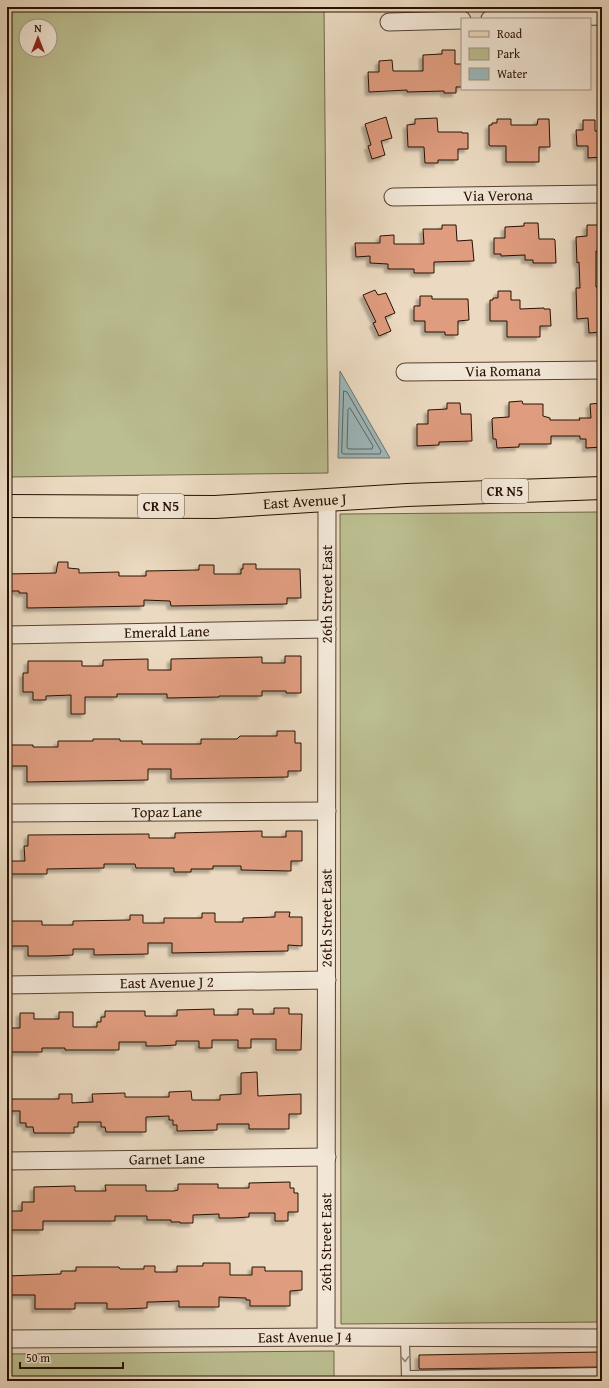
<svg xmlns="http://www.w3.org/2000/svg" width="609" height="1388" viewBox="0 0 609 1388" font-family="'Gentium Book Plus',serif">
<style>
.green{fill:#bbbe90;stroke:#716748;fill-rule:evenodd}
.water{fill:#9cb8bc;stroke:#6d7571}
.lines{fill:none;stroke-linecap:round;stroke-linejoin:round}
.shore{stroke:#62645e;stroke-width:1}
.building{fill:#df9c7f;stroke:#271001;filter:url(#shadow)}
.service-casing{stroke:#584231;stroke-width:10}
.minor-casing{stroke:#584231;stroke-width:19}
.primary-casing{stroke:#271001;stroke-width:24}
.service{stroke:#f2e7d7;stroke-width:8}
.minor{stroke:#f2e7d7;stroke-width:17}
.primary{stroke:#ebdac1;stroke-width:22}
.oneway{stroke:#978677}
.labels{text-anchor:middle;stroke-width:3;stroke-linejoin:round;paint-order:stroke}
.shield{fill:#f2e7d7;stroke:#645041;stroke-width:1}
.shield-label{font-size:14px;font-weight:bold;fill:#271001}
.street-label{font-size:15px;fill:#271001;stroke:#f2e7d7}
</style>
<defs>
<filter id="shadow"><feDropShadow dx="-3.5" dy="3.5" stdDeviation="1" flood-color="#0004"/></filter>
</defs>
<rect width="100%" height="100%" fill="#ebdac1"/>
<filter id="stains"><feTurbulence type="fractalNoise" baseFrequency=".005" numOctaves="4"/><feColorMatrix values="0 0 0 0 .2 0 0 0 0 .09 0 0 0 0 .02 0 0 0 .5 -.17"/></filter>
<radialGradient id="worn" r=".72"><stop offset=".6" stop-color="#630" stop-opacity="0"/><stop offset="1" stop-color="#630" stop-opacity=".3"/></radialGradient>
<g class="green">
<path d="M7 7H324L328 473 7 477ZM26 26H50V50H26Z"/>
<polygon points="602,512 602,1322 341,1324 340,514"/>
<polygon points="334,1351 334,1381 7,1381 7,1354"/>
</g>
<polygon class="water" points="340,371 390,458 338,458"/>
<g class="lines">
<g class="shore">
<polygon points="344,391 347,392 381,451 380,454 344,454 342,453"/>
<polygon points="350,408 373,446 372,449 349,449 347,448 348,410"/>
</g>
</g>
<g class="building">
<polygon points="442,50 455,50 455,64 462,64 462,86 461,87 456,87 456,93 444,93 444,91 407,92 407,90 369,92 368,72 379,72 379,61 392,60 393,71 423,71 423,55 442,54"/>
<polygon points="386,117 392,138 381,141 385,155 372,159 368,146 371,145 365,124"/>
<polygon points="437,118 438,132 462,132 462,133 468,133 468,149 458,149 458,160 438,160 438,163 425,163 424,147 408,147 407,125 415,124 415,119"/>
<polygon points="497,119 511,119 511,125 537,125 538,119 549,119 550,147 539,147 539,162 506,162 506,146 490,146 489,145 489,125 492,125 492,123 497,123"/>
<polygon points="583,120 595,120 595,131 601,131 602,157 588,158 588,146 577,146 576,130 583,130"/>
<polygon points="524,223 538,223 539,239 554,239 555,240 556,263 533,263 533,260 525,260 525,255 501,256 501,254 494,254 494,238 505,238 505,227 524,226"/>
<polygon points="442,225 456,225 457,241 472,240 474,261 434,262 434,273 414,273 414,269 388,269 388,264 370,263 370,256 356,257 355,243 380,243 380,236 394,235 394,244 424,244 423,229 442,229"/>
<polygon points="587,225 601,225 601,251 596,251 596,287 598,287 599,319 602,319 602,332 589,333 588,318 577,319 576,288 580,288 579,262 577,263 576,237 587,236"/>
<polygon points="375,290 378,295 386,293 395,313 385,317 391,331 379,336 373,323 376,322 363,295"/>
<polygon points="498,291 511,291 511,300 520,300 520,309 544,308 544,309 550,309 551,326 540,326 540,337 507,337 507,321 490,321 490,300 493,300 493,298 498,298"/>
<polygon points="420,296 432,296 432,299 468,299 469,320 458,321 458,335 445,335 445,332 425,332 425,321 414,321 414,306 420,306"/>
<polygon points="522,401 523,404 543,404 543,416 550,418 550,420 580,420 579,418 591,418 590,404 602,403 602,447 586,448 586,439 580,439 580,436 551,436 551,444 519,444 519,447 497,448 496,439 493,439 492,419 493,418 509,417 509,402"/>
<polygon points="447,403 460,403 461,414 471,414 472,441 439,442 439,445 417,446 417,424 428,424 428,410 447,409"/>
<polygon points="58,562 68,562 68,568 79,569 79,573 119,572 119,576 146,576 146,571 199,570 199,565 214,565 214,574 241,574 241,569 243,569 243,564 256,564 256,569 300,569 301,598 287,598 287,604 171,606 170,601 144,600 144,606 27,608 27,593 19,593 19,591 7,591 7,574 56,573"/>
<polygon points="285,656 301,656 301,693 286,693 286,691 262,691 262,696 219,696 219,697 167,698 167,694 117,694 117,697 85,697 85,714 71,714 71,695 46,696 46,700 33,700 33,692 23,692 23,673 28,673 28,661 82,661 82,666 103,666 103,660 148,659 148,670 171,670 171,659 262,657 262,663 285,663"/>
<polygon points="277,731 295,731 295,743 301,743 301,771 288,771 288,777 171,779 171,769 148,769 148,780 27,782 27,766 7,766 7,745 33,745 33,747 58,747 58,741 93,741 93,739 120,739 120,741 142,741 142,744 201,744 201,739 237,739 240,736 277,736"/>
<polygon points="262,831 262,837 286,837 286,831 302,831 302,861 291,861 291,871 241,870 241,866 213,866 213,869 191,869 191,872 174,872 174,868 136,868 135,864 104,864 104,868 47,869 47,874 7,874 7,861 25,861 24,846 28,846 28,835 149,834 149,838 175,838 175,833"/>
<polygon points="275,912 290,912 289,917 302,917 302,946 288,945 288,951 172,953 172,943 148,943 148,954 94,955 94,949 73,949 73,955 48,956 28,956 28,946 7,946 7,921 42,921 42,925 73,925 73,921 130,920 130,915 143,915 143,923 164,923 164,918 202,918 202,913 215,913 215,922 243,922 243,918 275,917"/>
<polygon points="274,1008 289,1008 289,1014 302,1014 301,1050 276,1050 276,1039 251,1039 251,1048 238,1048 238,1040 212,1040 212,1048 199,1048 199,1041 176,1041 176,1045 158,1046 146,1046 146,1042 119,1042 119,1050 65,1050 65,1048 42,1048 42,1052 7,1052 7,1028 20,1028 20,1013 34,1013 34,1019 59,1019 59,1012 73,1012 73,1027 97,1027 97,1022 101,1022 101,1017 105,1017 105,1011 145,1011 145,1016 177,1016 177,1010 214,1009 214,1015 238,1015 238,1009 253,1009 253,1014 274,1014"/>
<polygon points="257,1072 258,1096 301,1094 301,1114 289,1114 289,1129 249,1129 249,1124 217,1124 217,1130 177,1131 177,1125 173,1125 173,1120 169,1120 169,1116 146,1117 146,1132 106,1132 105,1127 101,1127 101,1122 78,1122 78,1127 74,1127 74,1133 34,1133 33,1127 26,1127 26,1123 20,1123 20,1111 7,1111 7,1099 59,1099 59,1094 72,1094 72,1103 93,1102 92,1094 125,1093 125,1097 169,1097 169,1092 191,1091 192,1100 220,1100 220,1095 241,1094 241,1073"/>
<polygon points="290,1182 290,1188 294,1188 294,1193 298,1193 298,1212 288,1212 288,1221 275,1221 275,1213 249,1213 249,1217 232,1218 219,1218 219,1214 193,1215 193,1223 180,1223 180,1222 171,1222 171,1220 147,1220 147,1216 115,1216 115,1221 43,1221 43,1230 7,1230 7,1211 22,1211 22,1202 34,1202 34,1187 75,1186 75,1191 106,1191 105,1185 146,1185 146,1191 174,1191 178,1190 178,1184 218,1184 218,1188 249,1188 249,1183"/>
<polygon points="203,1263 230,1263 230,1275 252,1275 252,1267 265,1267 265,1271 302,1271 302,1290 290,1291 290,1306 250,1306 250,1300 246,1300 246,1298 219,1297 219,1307 179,1307 179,1301 151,1302 147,1302 147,1308 121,1309 107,1309 107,1303 75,1303 75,1309 35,1309 35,1295 7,1295 7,1276 61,1274 61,1271 76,1271 76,1267 119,1267 120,1269 144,1269 144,1266 155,1266 155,1272 177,1272 177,1266 203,1266"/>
<polygon points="602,1352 602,1367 420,1369 419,1368 419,1355"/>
<polygon points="602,1378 602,1381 420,1381 420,1380"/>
</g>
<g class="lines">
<g class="service-casing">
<g id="service">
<polyline points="405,1337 406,1381"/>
<polyline points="406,1375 602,1372"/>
</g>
</g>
<g class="minor-casing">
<g id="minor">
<polyline points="490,19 602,16"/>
<polyline points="389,22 462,20"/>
<path id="s1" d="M393 197 602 194"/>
<path id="s2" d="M405 372 602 370"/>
<path id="s3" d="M7 635 327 629"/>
<path id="s4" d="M7 813 327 811"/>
<path id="s5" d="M7 985 327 980"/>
<path id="s6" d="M7 1161 327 1157"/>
<path id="s7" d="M326 1337 327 499"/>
<path id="s8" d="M7 1339 326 1337 602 1338"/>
</g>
</g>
<g class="primary-casing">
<g id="primary">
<path id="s9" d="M7 506 215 507 407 495 602 488"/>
</g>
</g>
<use href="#service" class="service"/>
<use href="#minor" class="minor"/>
<use href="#primary" class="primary"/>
</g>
<defs><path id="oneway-chevron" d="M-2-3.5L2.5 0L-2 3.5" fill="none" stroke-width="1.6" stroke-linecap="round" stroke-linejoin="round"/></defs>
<use class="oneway" href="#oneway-chevron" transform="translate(405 1359) rotate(88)"/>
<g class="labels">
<g class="shield">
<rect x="482" y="479" width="46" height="24" rx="3"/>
<rect x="138" y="494" width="46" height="24" rx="3"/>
</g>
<g class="shield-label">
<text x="505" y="496">CR N5</text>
<text x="161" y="511">CR N5</text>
</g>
<g class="street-label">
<text dy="5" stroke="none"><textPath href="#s1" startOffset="105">Via Verona</textPath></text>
<text dy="5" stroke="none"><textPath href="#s2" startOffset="98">Via Romana</textPath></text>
<text dy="5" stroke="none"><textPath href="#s9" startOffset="298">East Avenue J</textPath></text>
<text dy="5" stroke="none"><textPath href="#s7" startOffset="743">26th Street East</textPath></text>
<text dy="5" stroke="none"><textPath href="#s3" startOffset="160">Emerald Lane</textPath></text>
<text dy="5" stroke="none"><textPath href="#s4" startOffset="160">Topaz Lane</textPath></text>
<text dy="5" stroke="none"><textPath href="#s7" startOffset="419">26th Street East</textPath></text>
<text dy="5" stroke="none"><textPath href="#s5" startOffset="160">East Avenue J 2</textPath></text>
<text dy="5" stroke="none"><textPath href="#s6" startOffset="160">Garnet Lane</textPath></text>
<text dy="5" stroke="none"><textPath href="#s7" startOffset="95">26th Street East</textPath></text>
<text dy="5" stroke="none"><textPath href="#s8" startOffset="298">East Avenue J 4</textPath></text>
</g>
</g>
<rect width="609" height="1388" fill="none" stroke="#ebdac1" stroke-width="24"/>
<rect x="8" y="8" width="593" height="1372" fill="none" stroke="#271001" stroke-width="2"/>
<rect x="12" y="12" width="585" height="1364" fill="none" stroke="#271001"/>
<rect x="461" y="18" width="130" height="72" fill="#f2e7d7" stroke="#a19181"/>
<rect x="469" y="31" width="20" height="6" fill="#ebdac1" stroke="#a19181"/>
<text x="497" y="38" font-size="12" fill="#271001">Road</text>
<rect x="469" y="48" width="20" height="12" fill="#bbbe90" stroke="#a19181"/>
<text x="497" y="58" font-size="12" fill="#271001">Park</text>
<rect x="469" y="68" width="20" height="12" fill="#9cb8bc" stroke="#a19181"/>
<text x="497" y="78" font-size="12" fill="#271001">Water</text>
<g transform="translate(38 38)"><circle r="19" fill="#f2e7d7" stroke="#a19181"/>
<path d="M0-3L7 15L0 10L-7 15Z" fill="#8f2418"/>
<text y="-6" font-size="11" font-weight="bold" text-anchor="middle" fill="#271001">N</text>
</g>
<path d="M20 1362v6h103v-6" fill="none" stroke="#271001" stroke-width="2"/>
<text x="26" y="1362" font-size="12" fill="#271001" stroke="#f2e7d7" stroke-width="3" paint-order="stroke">50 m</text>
<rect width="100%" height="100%" filter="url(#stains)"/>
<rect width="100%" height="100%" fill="url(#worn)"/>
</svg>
